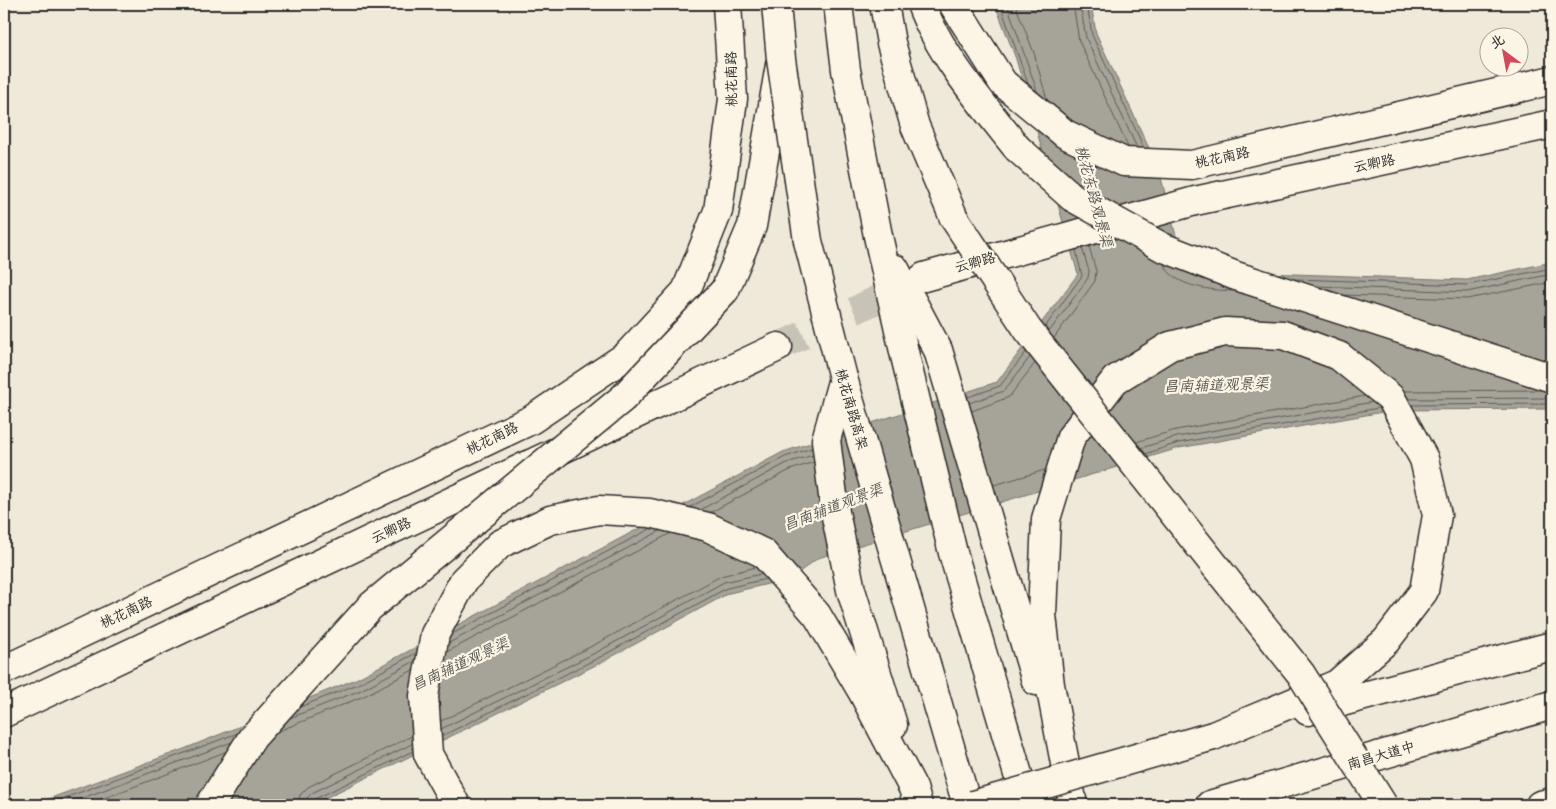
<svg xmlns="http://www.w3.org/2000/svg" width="1556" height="809" viewBox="0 0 1556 809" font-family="'Balsamiq Sans','LXGW WenKai TC',sans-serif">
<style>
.water{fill:#a6a399;stroke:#75736d}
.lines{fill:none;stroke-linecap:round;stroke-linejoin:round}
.shore{stroke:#5c5b57;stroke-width:1}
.minor-tunnel{stroke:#c8c3b7;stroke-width:28;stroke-dasharray:28 14;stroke-linecap:butt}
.minor-casing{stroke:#2b2b2b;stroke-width:31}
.major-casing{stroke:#2b2b2b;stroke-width:31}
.highway-casing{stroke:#2b2b2b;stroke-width:31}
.minor{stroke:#fcf5e5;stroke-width:28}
.major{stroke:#fcf5e5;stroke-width:28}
.highway{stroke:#fcf5e5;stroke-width:28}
.highway-bridge-casing{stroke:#2b2b2b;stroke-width:31;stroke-linecap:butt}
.highway-bridge{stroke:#fcf5e5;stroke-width:28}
.labels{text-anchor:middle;stroke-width:4.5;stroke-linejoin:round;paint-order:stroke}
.street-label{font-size:14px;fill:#2b2b2b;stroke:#fcf5e5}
.water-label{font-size:15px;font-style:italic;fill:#565552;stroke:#fcf5e5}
</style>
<rect width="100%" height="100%" fill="#efe9da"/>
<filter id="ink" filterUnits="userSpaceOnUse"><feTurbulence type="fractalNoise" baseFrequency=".02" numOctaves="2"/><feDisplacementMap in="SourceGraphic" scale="10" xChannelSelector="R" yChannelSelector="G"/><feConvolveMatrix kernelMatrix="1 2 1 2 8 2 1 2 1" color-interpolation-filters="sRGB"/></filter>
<g filter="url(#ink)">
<polygon class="water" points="995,4 1091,4 1096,33 1159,170 1182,259 1206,271 1467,280 1552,262 1552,409 1394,410 1179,448 818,558 790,579 729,593 604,661 311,805 32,805 184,749 356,679 783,452 997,382 1078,274 1016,59"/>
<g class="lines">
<g class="shore">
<polyline points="1000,4 1028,84"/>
<polyline points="1007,4 1037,91"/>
<polyline points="1015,4 1034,53 1047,100"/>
<polyline points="1073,4 1079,41 1128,147"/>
<polyline points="1080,4 1086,38 1137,148"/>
<polyline points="1087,4 1092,35 1144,148"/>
<path d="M1164 264C1174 288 1212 290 1233 291"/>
<polyline points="1295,279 1467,285 1552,268"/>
<polyline points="1317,286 1467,292 1552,274"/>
<polyline points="1343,295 1467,299 1552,282"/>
<polyline points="1045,327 1082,276 1076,250"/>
<polyline points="1049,332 1088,278 1089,271 1082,248"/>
<polyline points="1054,338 1095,281 1096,271 1089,246"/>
<polyline points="1404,391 1541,390"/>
<polyline points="968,397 1000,386 1026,352"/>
<polyline points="1408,399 1552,398"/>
<polyline points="969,403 1004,391 1030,357"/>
<polyline points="1412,405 1552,404"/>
<polyline points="972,411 1009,397 1035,363"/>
<polyline points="1136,442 1176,430 1365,396"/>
<polyline points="1141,448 1177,437 1373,402"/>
<polyline points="1145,454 1178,443 1379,408"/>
<polyline points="994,485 1045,470"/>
<polyline points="690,507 785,457 812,448"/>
<polyline points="700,510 787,463 813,455"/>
<polyline points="711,512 790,470 814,462"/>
<polyline points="452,634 650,529"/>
<polyline points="449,643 660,531"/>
<polyline points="447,652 671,533"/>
<polyline points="300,707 358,684 416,653"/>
<polyline points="290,718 361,690 415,661"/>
<polyline points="441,721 596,644 721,576 756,567"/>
<polyline points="441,729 599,651 724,582 761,574"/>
<polyline points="279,731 364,696 413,670"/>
<polyline points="442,736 602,656 727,588 766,579"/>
<polyline points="46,805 238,733"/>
<polyline points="64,805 232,742"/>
<polyline points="86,805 225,752"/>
<polyline points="298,805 300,795 308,787 412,736"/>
<polyline points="306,805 307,798 312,793 412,744"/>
<polyline points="312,805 315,799 413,751"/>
</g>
<polyline class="minor-tunnel" points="778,347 912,283"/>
<g class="minor-casing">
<g id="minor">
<polyline points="924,277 1195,201 1552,124"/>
<polyline points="4,713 778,347"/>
</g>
</g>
<g class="major-casing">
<g id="major">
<polyline points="953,4 1003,83 1065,134 1124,162 1192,165 1552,80"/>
<polyline points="4,670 531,420 626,356 686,291 718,211 733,99 727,4"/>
</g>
</g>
<g class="highway-casing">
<g id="highway">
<polyline points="838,4 846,70 878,236 905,356 953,553 1027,805"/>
<polyline points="884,4 891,43 915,126 954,218"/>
<path d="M921 4C939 54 984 106 1017 148"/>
<polyline points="895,269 938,350 1036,681"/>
<polyline points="725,290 752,226 780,65"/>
<polyline points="843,378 967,805"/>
<polyline points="843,378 826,440 835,512 851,590 893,725"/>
<polyline points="1308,711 1552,646"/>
<polyline points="456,805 428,754 424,696 435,634 464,580 500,544 550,520 599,510 650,513 708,527 763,553 817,615 863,693 913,788 918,805"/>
<polyline points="1073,805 1050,685 1042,615 1046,519 1071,437 1115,380 1170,346 1225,332 1283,335 1339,356 1391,398 1424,459 1437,515 1424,591 1386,641 1337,684 1213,736"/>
<polyline points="1210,805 1552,705"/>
<polyline points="1540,805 1552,802"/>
</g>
</g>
<use href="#minor" class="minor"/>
<use href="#major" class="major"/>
<use href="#highway" class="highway"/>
<g class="highway-bridge-casing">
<g id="highway-bridge">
<polyline points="776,4 781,59 808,241 843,378"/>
<polyline points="1017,148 1072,197 1162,247 1236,276 1552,378"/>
<polyline points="954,218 1028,330 1301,674 1383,805"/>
<polyline points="210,805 252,738 370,607 623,398 725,290"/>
<polyline points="973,805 1213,736"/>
</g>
</g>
<use href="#highway-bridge" class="highway-bridge"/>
</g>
</g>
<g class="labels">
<g class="street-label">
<text transform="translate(731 79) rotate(-91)" y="5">桃花南路</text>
<text transform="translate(1222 157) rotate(-12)" y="5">桃花南路</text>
<text transform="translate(1374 163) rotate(-12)" y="5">云卿路</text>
<text transform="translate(975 262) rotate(-16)" y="5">云卿路</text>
<text transform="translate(852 409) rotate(74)" y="5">桃花南路高架</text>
<text transform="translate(492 438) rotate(-26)" y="5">桃花南路</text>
<text transform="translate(391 530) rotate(-25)" y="5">云卿路</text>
<text transform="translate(126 612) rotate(-25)" y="5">桃花南路</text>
<text transform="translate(1381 755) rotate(-16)" y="5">南昌大道中</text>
</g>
<g class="water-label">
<text transform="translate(1094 196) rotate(75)" y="5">桃花东路观景渠</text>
<text transform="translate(1216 385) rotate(-2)" y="5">昌南辅道观景渠</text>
<text transform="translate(833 507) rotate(-21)" y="5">昌南辅道观景渠</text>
<text transform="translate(460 664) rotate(-25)" y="5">昌南辅道观景渠</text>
</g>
</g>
<rect width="1556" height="809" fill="none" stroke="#fcf5e5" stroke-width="20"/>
<rect x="10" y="10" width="1536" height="789" fill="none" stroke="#2b2b2b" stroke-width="2" filter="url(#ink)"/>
<g transform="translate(1504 52) rotate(328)"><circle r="24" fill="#fcf5e5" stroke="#a8a49b"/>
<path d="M0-4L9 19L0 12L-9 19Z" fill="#d1495b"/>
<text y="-8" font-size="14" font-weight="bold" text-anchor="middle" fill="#2b2b2b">北</text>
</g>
</svg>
